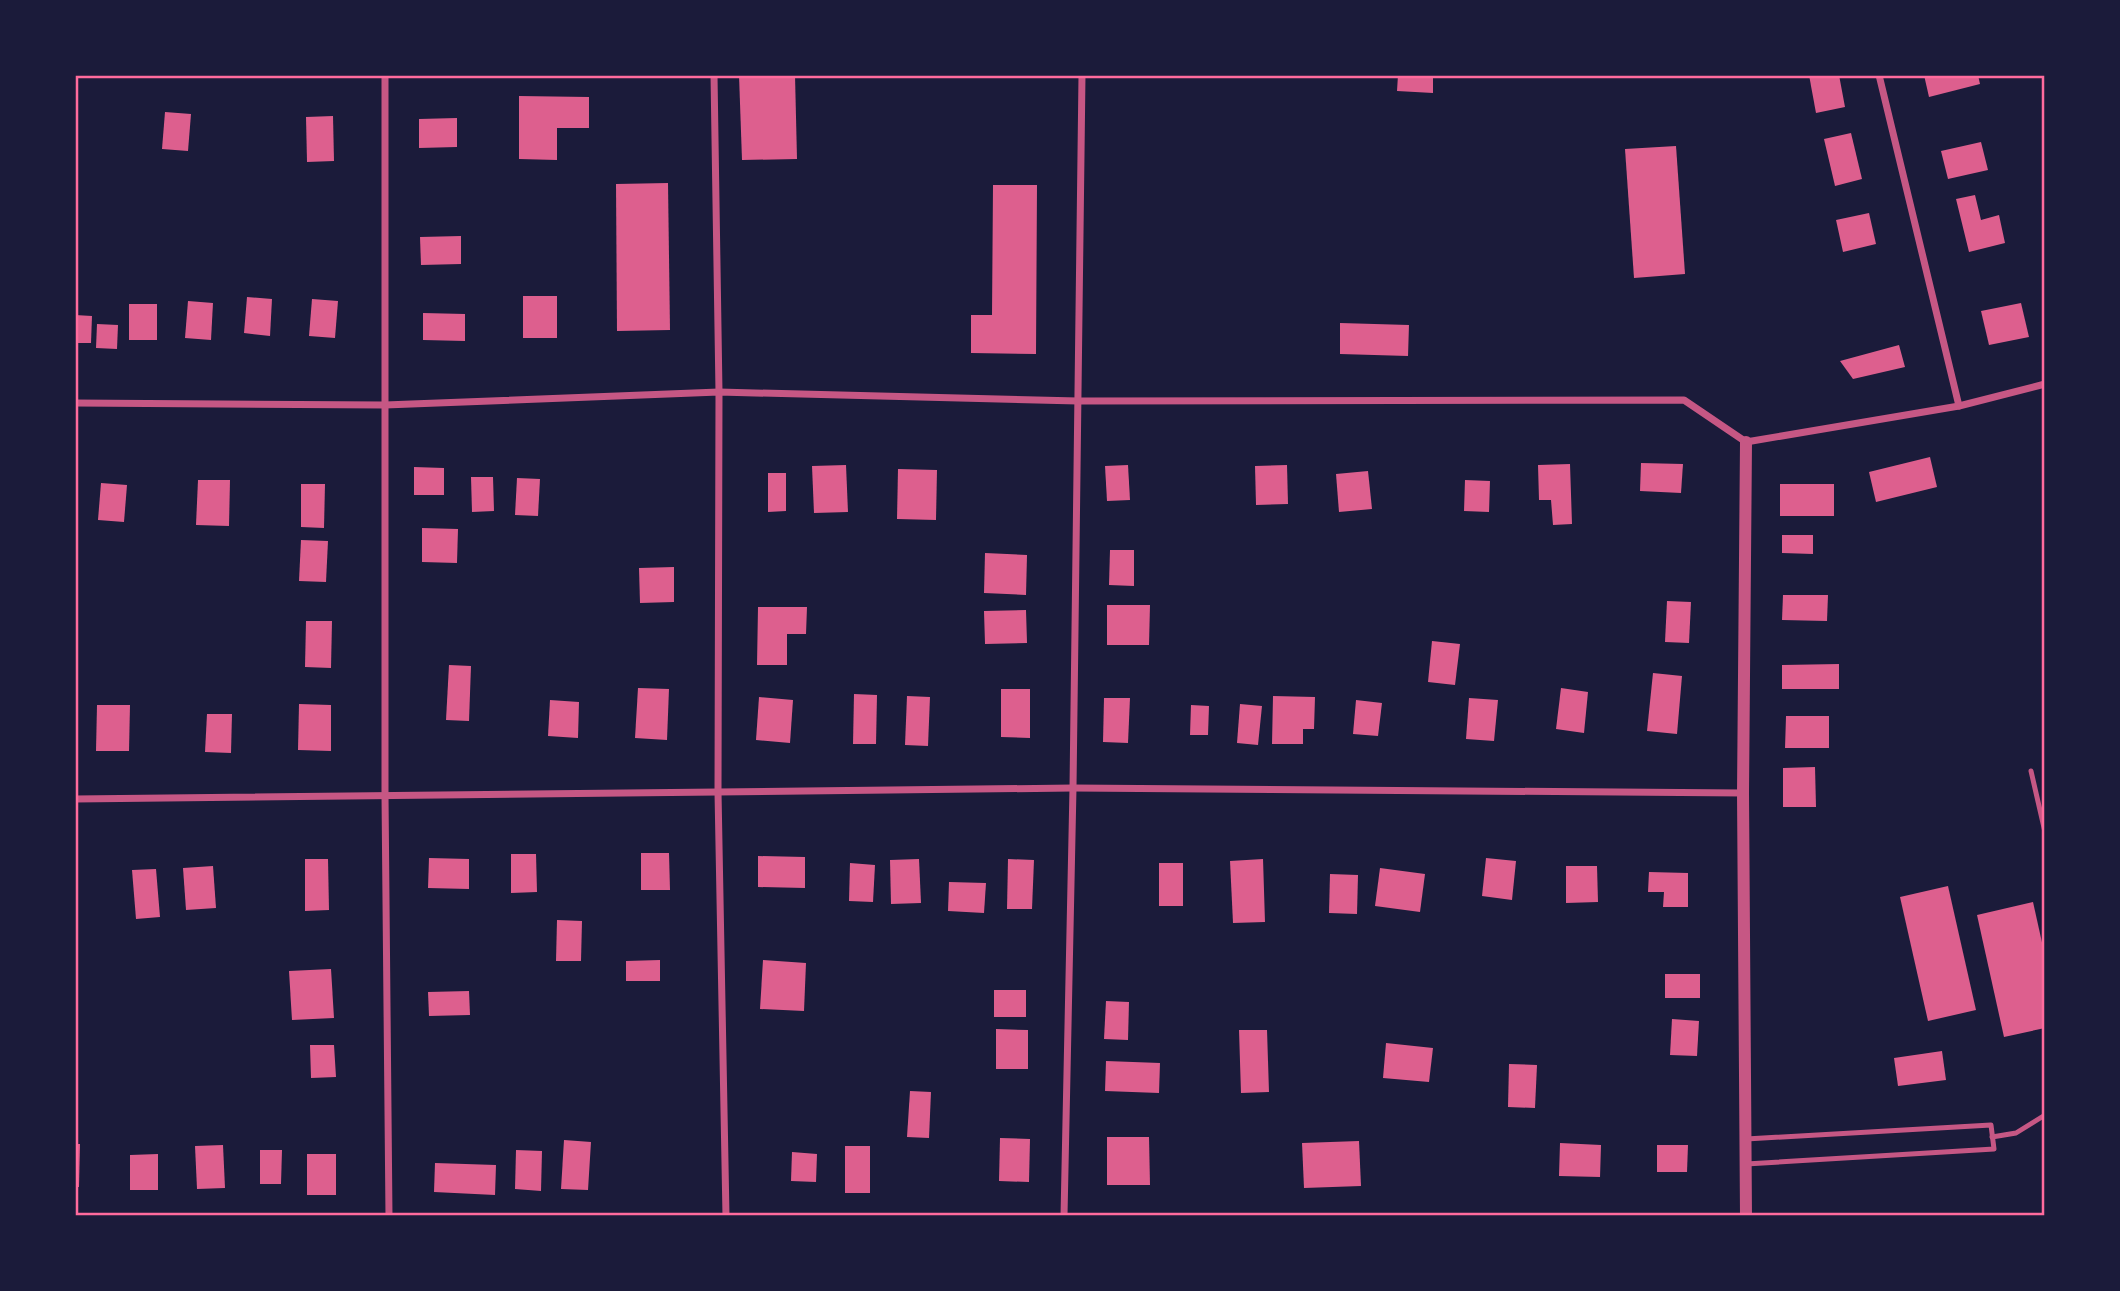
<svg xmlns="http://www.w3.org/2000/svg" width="2120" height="1291" viewBox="0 0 2120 1291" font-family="'PT Sans',sans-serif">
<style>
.building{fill:#dd5f8e}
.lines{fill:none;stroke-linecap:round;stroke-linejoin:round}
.service{stroke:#c65784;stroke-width:5}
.minor{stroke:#c65784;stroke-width:7}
.tertiary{stroke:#c65784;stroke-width:12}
.neatline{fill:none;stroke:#ff6b9d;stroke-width:2.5}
</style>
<rect width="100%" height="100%" fill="#1b1b3a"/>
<g class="building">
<polygon points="739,75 795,75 797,159 742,160"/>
<polygon points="1398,75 1433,75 1433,93 1397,91"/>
<polygon points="1809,75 1839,75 1845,107 1816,113"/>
<polygon points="1924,75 1978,75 1980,84 1929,97"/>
<polygon points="519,96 589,97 589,128 557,128 557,160 519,159"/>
<polygon points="165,112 191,114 188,151 162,149"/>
<polygon points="333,116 334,161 307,162 306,117"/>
<polygon points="457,118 457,147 419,148 419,119"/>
<polygon points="1851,133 1862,179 1835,186 1824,139"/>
<polygon points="1981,142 1988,170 1948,179 1941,151"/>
<polygon points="1676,146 1685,274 1634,278 1625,149"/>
<polygon points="668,183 670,330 617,331 616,184"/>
<polygon points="993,185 1037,185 1036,354 971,353 971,315 992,315"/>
<polygon points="1975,195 1981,220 1999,215 2005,243 1969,252 1956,199"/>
<polygon points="1869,213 1876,244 1843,252 1836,220"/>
<polygon points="461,236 461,264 421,265 420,237"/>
<rect x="523" y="296" width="34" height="42"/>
<polygon points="247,297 272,299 270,336 244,333"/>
<polygon points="312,299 338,301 335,338 309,336"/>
<polygon points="188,301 213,303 211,340 185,338"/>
<polygon points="2021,303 2029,337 1989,345 1981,311"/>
<rect x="129" y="304" width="28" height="36"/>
<polygon points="423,313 465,314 465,341 423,340"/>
<polygon points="75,315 92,316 91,343 75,343"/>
<polygon points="1340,323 1409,325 1408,356 1340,354"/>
<polygon points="97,324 118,325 117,349 96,348"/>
<polygon points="1899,345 1905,367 1853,379 1840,361"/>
<polygon points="1930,457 1937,487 1876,502 1869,472"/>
<polygon points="1641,463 1683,464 1681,493 1640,491"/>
<polygon points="1570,464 1572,524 1553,525 1551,500 1539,500 1538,465"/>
<polygon points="846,465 848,512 814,513 812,466"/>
<polygon points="1128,465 1130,500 1107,501 1105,466"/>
<polygon points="1287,465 1288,504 1256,505 1255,466"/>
<polygon points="414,467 444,468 444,495 414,495"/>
<polygon points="898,469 937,470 936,520 897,519"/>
<polygon points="1368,471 1372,509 1339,512 1336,474"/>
<polygon points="768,473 786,473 786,511 768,512"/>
<polygon points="471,477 493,477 494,511 472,512"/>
<polygon points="517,478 540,479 538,516 515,515"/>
<polygon points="198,480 230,480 229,526 196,525"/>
<polygon points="1465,480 1490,481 1489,512 1464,511"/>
<polygon points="101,483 127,485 124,522 98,520"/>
<polygon points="301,484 325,484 324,528 301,527"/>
<rect x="1780" y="484" width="54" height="32"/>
<polygon points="422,528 458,529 457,563 422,562"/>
<polygon points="1782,535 1813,535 1813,554 1782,553"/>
<polygon points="301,540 328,541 326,582 299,581"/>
<polygon points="1110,550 1134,550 1134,586 1109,585"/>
<polygon points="985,553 1027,555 1026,595 984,593"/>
<polygon points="674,567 674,602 640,603 639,568"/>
<polygon points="1783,595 1828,595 1827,621 1782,620"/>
<polygon points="1667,601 1691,602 1689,643 1665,642"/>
<polygon points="1107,605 1150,605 1149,645 1107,645"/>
<polygon points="758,607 807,607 806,634 787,634 787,665 757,665"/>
<polygon points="1026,610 1027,643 985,644 984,611"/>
<polygon points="306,621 332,621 331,668 305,667"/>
<polygon points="1432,641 1460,644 1455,685 1428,682"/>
<polygon points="1839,664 1839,689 1782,689 1782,665"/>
<polygon points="449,665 471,666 469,721 446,720"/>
<polygon points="1653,673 1682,676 1677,734 1647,731"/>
<polygon points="638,688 669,689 667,740 635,738"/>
<polygon points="1561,688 1588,692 1584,733 1556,729"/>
<polygon points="1001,689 1030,689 1030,738 1001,737"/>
<polygon points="854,694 877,695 876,744 853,744"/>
<polygon points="907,696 930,697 928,746 905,745"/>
<polygon points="1273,696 1315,697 1314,729 1303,729 1303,744 1272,744"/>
<polygon points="759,697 793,700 790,743 756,740"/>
<polygon points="1104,698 1130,698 1128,743 1103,742"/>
<polygon points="1469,698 1498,700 1494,741 1466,739"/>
<polygon points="550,700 579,702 578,738 548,736"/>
<polygon points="1356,700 1382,703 1378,736 1353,734"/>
<polygon points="299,704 331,705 331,751 298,750"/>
<polygon points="1240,704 1262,706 1258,745 1237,743"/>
<polygon points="97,705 130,705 129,751 96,751"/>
<polygon points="1191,705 1209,706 1208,735 1190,735"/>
<polygon points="207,714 232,714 231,753 205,752"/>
<polygon points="1786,716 1829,716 1829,748 1785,748"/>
<polygon points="1815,767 1816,807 1783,807 1783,768"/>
<polygon points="641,853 669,853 670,890 641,890"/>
<polygon points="511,854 536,854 537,892 511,893"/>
<polygon points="758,856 805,857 805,888 758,887"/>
<polygon points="429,858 469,859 469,889 428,888"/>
<polygon points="1486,858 1516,861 1512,900 1482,896"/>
<polygon points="305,859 328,859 329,910 305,911"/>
<polygon points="919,859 921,903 891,904 890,860"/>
<polygon points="1008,859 1034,860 1032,909 1007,909"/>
<polygon points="1263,859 1265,922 1233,923 1230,861"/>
<polygon points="850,863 875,865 873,902 849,901"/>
<rect x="1159" y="863" width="24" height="43"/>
<polygon points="213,866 216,908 186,910 183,868"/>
<polygon points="1566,866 1597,866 1598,902 1566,903"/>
<polygon points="1380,868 1425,874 1420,912 1375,906"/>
<polygon points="156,869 160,917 136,919 132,870"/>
<polygon points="1649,872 1688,873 1688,907 1663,907 1664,892 1648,892"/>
<polygon points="1330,874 1358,875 1357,914 1329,913"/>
<polygon points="949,882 986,883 984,913 948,911"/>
<polygon points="1948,886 1976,1010 1928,1021 1900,897"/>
<polygon points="2033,902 2045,956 2045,1028 2004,1037 1977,915"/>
<polygon points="557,920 582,921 581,961 556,961"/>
<polygon points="660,960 660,981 626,981 626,961"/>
<polygon points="763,960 806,963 804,1011 760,1009"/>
<polygon points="331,969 334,1018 292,1020 289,971"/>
<rect x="1665" y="974" width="35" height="24"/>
<rect x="994" y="990" width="32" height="27"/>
<polygon points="469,991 470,1015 429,1016 428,992"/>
<polygon points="1106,1001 1129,1002 1128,1040 1104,1039"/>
<polygon points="1672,1019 1699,1021 1697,1056 1670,1055"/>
<polygon points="996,1029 1028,1030 1028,1069 996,1069"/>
<polygon points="1239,1030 1267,1030 1269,1092 1241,1093"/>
<polygon points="1386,1043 1433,1048 1429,1082 1383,1078"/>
<polygon points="310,1045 334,1045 336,1077 311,1078"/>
<polygon points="1942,1051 1946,1080 1898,1086 1894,1058"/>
<polygon points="1106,1061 1160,1063 1159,1093 1105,1091"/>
<polygon points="1509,1064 1537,1065 1535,1108 1508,1107"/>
<polygon points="910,1091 931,1092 929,1138 907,1137"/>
<polygon points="1107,1137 1149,1137 1150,1185 1107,1185"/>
<polygon points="1000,1138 1030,1139 1029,1182 999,1181"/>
<polygon points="564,1140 591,1142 588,1190 561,1189"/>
<polygon points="1359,1141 1361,1186 1304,1188 1302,1143"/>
<polygon points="1560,1143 1601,1145 1600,1177 1559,1176"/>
<polygon points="75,1144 80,1144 79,1187 75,1187"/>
<polygon points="223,1145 225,1188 197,1189 195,1146"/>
<polygon points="1657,1145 1688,1145 1687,1172 1657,1172"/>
<rect x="845" y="1146" width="25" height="47"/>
<polygon points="260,1150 282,1150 281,1184 260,1184"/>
<polygon points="516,1150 542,1151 541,1191 515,1189"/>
<polygon points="792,1152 817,1154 816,1182 791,1181"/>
<polygon points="158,1154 158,1190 130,1190 130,1155"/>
<rect x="307" y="1154" width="29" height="41"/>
<polygon points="435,1163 496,1165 495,1195 434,1192"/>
</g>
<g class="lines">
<g class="service">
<polyline points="2031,771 2045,832"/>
<polyline points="1992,1137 2016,1133 2045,1115"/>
<polyline points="1746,1139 1991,1125 1994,1149 1746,1164"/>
</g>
<g class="minor">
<polyline points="385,75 385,795 389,1216"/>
<polyline points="714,75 719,392 718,792 726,1216"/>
<polyline points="1879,75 1959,406"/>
<polyline points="75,403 385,405 719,392 1078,401 1684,400 1746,442 1959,406 2045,384"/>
<polyline points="75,799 1073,788 1743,793"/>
<polyline points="1064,1216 1073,788 1082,75"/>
</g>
<polyline class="tertiary" points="1746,442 1743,793 1746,1216"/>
</g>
<rect width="2120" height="1291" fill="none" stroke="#1b1b3a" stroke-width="154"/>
<rect x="77" y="77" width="1966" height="1137" class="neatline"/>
</svg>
